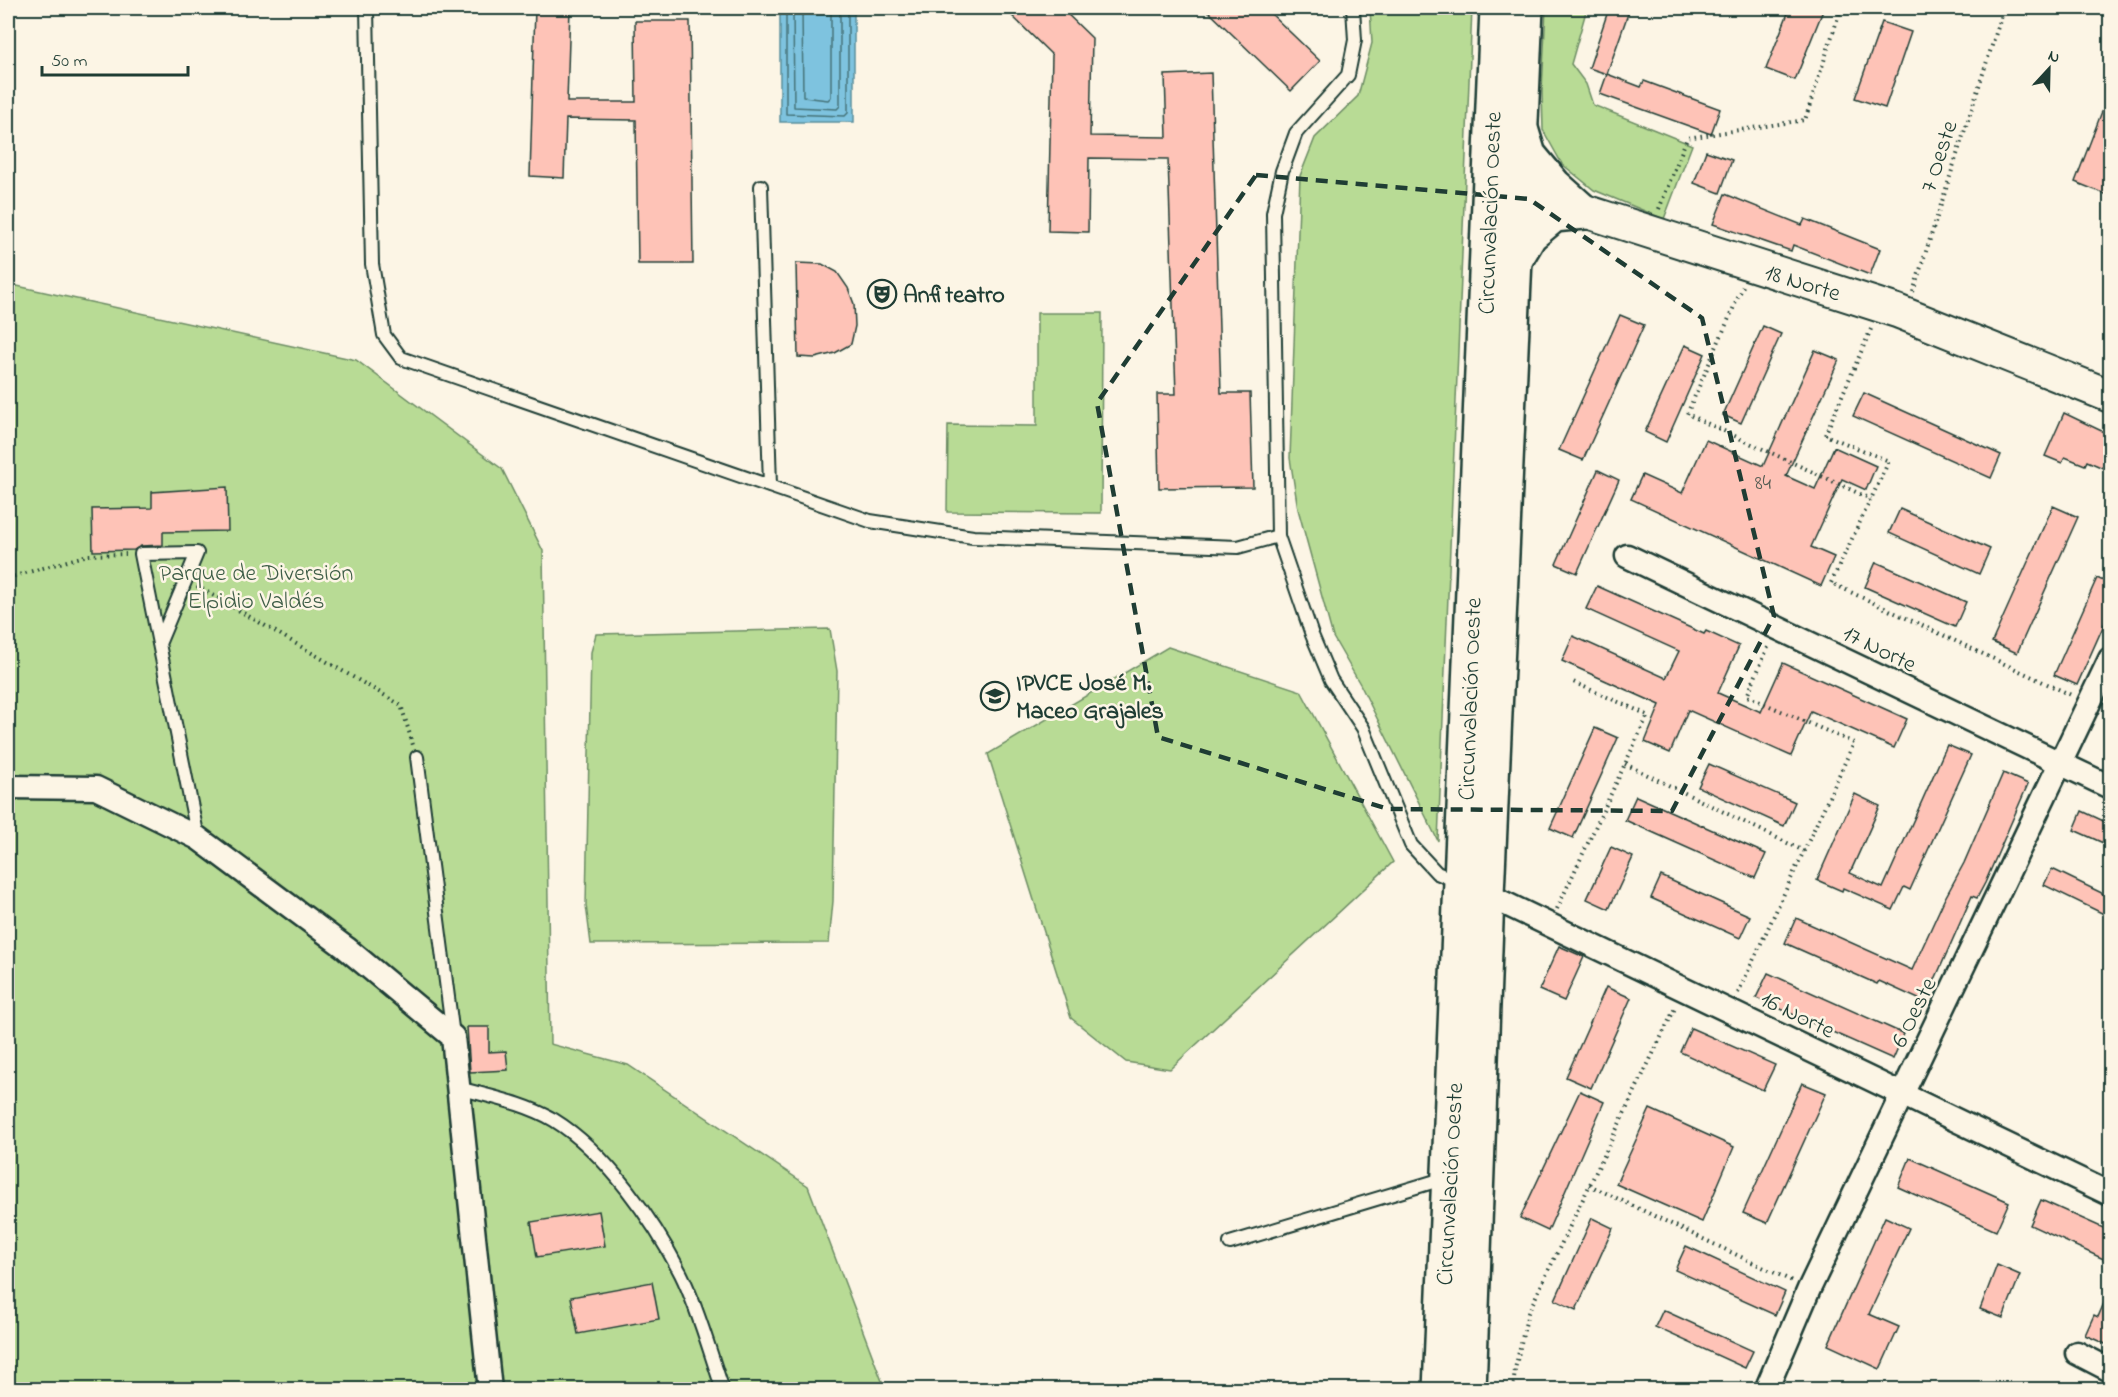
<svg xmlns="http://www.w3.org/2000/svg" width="2118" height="1397" viewBox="0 0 2118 1397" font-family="'Indie Flower',sans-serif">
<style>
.green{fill:#b8db95;stroke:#6c8c64;stroke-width:1.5}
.water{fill:#7ec3df;stroke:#588d9b;stroke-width:1.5}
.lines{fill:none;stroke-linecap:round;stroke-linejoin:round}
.shore{stroke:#457378;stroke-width:1.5}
.building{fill:#fec3b7;stroke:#1f3d34;stroke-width:1.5}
.lane-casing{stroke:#1f3d34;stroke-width:16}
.street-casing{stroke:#1f3d34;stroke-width:27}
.secondary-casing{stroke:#1f3d34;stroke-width:36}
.primary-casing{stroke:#1f3d34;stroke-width:38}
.path{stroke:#1f3d34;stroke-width:4;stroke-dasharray:1.5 4.5;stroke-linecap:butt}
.lane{stroke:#fcf5e5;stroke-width:12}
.street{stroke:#fcf5e5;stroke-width:22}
.secondary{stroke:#fcf5e5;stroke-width:32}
.primary{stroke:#fcf5e5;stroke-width:33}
.marked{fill:none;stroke:#1f3d34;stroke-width:4.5;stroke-dasharray:12 8;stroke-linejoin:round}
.labels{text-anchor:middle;stroke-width:5;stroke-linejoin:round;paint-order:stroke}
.number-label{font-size:21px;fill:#575e55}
.street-label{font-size:24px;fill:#1f3d34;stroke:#fcf5e5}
.poi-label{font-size:24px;font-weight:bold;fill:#1f3d34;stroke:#fcf5e5;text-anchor:start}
.park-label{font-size:24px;fill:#3e5d47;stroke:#fcf5e5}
</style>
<rect width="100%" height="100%" fill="#fcf5e5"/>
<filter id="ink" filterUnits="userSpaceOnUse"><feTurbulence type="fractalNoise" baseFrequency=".0167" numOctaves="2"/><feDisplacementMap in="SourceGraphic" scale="12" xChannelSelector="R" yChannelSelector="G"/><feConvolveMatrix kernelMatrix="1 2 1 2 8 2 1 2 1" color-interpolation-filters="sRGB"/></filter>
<g filter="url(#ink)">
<g class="green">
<polygon points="1370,8 1472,8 1438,841 1360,684 1333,637 1298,509 1290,458 1300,176 1315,138 1358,96 1372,43"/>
<polygon points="1546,8 1587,8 1571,64 1586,84 1593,105 1692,145 1664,219 1594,190 1562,164 1543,130 1542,91"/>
<polygon points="8,284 356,360 502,469 543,551 550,1044 628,1065 808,1186 885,1389 8,1390"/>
<polygon points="1037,313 1102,313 1101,513 947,512 948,425 1037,426"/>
<polygon points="830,629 837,671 833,901 829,943 591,944 586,905 591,652 596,634"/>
<polygon points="1168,647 1301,691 1393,862 1170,1069 1126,1062 1071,1018 988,754"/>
</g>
<rect class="water" x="780" y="8" width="74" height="114"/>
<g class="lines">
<g class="shore">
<polyline points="786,8 786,114 845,116 848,113 848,8"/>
<polyline points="793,8 794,107 837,109 840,106 840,8"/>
<polyline points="802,8 803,97 828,100 831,97 831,8"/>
</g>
</g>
<g class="building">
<polygon points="535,8 570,8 567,102 636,102 635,21 690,21 693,264 638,264 636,120 566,119 564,178 530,176"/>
<polygon points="1004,8 1061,8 1092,38 1090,136 1167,137 1165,75 1211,73 1221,393 1250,393 1253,487 1159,488 1157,394 1176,394 1168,159 1089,158 1088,232 1048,231 1052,55"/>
<polygon points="1205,8 1265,8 1320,61 1291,91"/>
<polygon points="1609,8 1630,8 1607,74 1589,68"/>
<polygon points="1790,8 1824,8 1795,80 1766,69"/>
<polygon points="1882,22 1911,32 1885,108 1855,98"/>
<polygon points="1607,74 1641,87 1644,81 1720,109 1711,134 1600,94"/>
<polygon points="2109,93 2110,94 2110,196 2075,182"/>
<polygon points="1706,151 1732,160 1720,193 1694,183"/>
<polygon points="1725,194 1802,225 1805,219 1880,249 1870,275 1793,245 1791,251 1713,224"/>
<polygon points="796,263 822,264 837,272 848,288 854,304 855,326 851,344 835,353 815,358 798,357"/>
<polygon points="1620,315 1644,325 1583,460 1559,450"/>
<polygon points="1763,326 1781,334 1741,423 1723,415"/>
<polygon points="1685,345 1705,354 1666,442 1645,432"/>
<polygon points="1815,350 1839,360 1786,476 1815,489 1834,447 1876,466 1866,490 1842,479 1811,547 1834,557 1821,586 1631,499 1642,475 1682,493 1706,440 1763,466"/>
<polygon points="1864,393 2001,455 1991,478 1853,416"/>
<polygon points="2064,413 2110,435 2110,471 2087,461 2085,465 2065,457 2062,463 2045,456"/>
<polygon points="1598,470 1619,480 1577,573 1556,564"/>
<polygon points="227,487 228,531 163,532 163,545 141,546 134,550 93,551 92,509 152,508 152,492"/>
<polygon points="2053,506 2078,517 2017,653 1992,642"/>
<polygon points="1900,509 1990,549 1979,574 1889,533"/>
<polygon points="1876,562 1966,602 1955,627 1865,587"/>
<polygon points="2097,578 2110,584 2110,611 2077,685 2054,675"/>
<polygon points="1597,586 1704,634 1706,631 1739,646 1718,693 1761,712 1783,663 1907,719 1894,748 1811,711 1791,756 1688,710 1670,753 1645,742 1660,705 1562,661 1573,636 1666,678 1679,651 1586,609"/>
<polygon points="1595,728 1618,738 1573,838 1550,828"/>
<polygon points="1947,745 1971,755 1910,890 1904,887 1893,910 1843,888 1842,891 1817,880 1855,794 1880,806 1850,873 1883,888"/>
<polygon points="1709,764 1795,802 1784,826 1698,787"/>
<polygon points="2003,773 2028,784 1985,883 1977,898 1972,896 1925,1002 1879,981 1877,984 1785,943 1796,918 1912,970 1944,900 1964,863"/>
<polygon points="1636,796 1766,854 1755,878 1625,820"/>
<polygon points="2082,811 2110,824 2110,846 2074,830"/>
<polygon points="1611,847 1633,857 1609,909 1587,899"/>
<polygon points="2052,869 2110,897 2110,917 2044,885"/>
<polygon points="1661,876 1750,916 1740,938 1651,898"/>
<polygon points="1559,946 1584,957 1564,1001 1539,990"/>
<polygon points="1768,973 1904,1034 1893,1059 1756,998"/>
<polygon points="1606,987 1631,998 1591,1088 1566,1077"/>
<polygon points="467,1027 489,1027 489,1052 506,1051 508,1070 470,1072"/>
<polygon points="1691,1028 1775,1065 1763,1090 1680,1052"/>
<polygon points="1802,1083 1826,1093 1767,1223 1743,1213"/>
<polygon points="1580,1091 1604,1102 1548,1231 1520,1218"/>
<polygon points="1650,1109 1734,1147 1702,1222 1616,1184"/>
<polygon points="1910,1158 2009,1202 1996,1231 1898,1187"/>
<polygon points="2041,1200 2110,1231 2110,1262 2030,1225"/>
<polygon points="599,1211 605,1246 537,1257 531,1222"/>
<polygon points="1885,1217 1909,1228 1869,1314 1899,1327 1880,1369 1828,1345"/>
<polygon points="1592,1218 1613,1228 1576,1310 1555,1300"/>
<polygon points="1686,1246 1785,1292 1775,1315 1675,1270"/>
<polygon points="1997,1265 2020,1275 2003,1318 1980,1309"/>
<polygon points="652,1282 659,1319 578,1334 571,1297"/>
<polygon points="2110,1289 2110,1346 2085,1335 2094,1315 2098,1317"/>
<polygon points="1663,1310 1753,1351 1745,1368 1655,1327"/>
</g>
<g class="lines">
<g class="lane-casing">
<g id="lane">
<polyline points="367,8 372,264 384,335 401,358 870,521 973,537 1238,547 1278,536"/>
<polyline points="1353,8 1355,40 1348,75 1296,133 1282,171 1273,213 1278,536 1312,635 1331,680 1363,728 1411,845 1437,873 1459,882"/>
<polyline points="761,186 770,486"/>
<polyline points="159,644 197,553 141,554 198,838"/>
<polyline points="417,757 453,1036"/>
<path d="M459 1088C491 1097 525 1103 554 1120 606 1152 653 1220 681 1274 698 1308 710 1353 723 1390"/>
<polyline points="1230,1243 1446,1178"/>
</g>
</g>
<g class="street-casing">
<g id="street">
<polyline points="1627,556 2110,787"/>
<polyline points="8,787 96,788 198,838 346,948 453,1037 490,1390"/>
<polyline points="1477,890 2110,1194"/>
<polyline points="2077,1353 2110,1370"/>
<polyline points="1766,1390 1809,1289 2110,659"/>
</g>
</g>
<g class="secondary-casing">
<polyline id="secondary" points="1494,182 1897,311 2110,396"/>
</g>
<g class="primary-casing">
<g id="primary">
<polyline points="1522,132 1529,155 1554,185 1584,212"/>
<polyline points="1514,262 1530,235 1554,215 1584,212"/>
<polyline points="1440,1390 1497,8"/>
<polyline points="1469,1390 1487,895 1526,8"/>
</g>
</g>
<g class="path">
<polyline points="1659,209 1687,138 1805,120 1841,8"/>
<polyline points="1743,286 1687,414 1871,499"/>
<polyline points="1913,292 2004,8"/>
<polyline points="1871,329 1825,435 1889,461 1831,583 2071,695"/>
<polyline points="8,578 88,555 126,554"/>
<polyline points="197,586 401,705 413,745"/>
<polyline points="1625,764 1804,851"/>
<polyline points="1557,909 1648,715 1573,682"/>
<polyline points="1738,993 1854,743 1747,696 1769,645"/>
<polyline points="1589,1185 1792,1281"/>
<polyline points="1513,1390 1515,1369 1528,1313 1676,1006"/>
</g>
<use href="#lane" class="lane"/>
<use href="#street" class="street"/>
<use href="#secondary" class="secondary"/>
<use href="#primary" class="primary"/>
</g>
</g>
<path class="marked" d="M1256 175 1529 199 1702 318 1774 616 1672 811 1388 809 1158 737 1097 403Z"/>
<defs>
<g id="theatre-ring" transform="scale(1.5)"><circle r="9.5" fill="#fcf5e5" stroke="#1f3d34" stroke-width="1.5"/><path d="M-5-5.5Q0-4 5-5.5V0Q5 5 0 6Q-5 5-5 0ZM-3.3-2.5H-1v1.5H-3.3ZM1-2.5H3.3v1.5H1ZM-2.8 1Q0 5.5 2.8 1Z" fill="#1f3d34"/></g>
<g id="school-ring" transform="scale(1.5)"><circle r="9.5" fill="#fcf5e5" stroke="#1f3d34" stroke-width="1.5"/><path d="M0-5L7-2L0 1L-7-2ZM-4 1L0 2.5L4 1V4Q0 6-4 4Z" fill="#1f3d34"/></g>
</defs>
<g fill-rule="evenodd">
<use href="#theatre-ring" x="882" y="294"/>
<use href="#school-ring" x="995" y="696"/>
</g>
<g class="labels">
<g class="number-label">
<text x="1763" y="489">84</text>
</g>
<g class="street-label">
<text transform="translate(1938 156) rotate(-72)" y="8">7 Oeste</text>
<text transform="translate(1489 213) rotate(-88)" y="8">Circunvalación Oeste</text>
<text transform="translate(1803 282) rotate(17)" y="8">18 Norte</text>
<text transform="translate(1880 648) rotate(26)" y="8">17 Norte</text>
<text transform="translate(1469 699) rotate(-88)" y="8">Circunvalación Oeste</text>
<text transform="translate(1913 1012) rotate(-64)" y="8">6 Oeste</text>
<text transform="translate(1798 1014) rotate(26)" y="8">16 Norte</text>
<text transform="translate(1449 1184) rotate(-87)" y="8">Circunvalación Oeste</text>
</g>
<g class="poi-label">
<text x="903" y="302">Anfiteatro</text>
<text x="1016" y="690">IPVCE José M.<tspan x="1016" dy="28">Maceo Grajales</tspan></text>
</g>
<g class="park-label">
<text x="256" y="580">Parque de Diversión<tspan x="256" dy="28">Elpidio Valdés</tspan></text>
</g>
</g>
<rect width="2118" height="1397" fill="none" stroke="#fcf5e5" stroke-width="30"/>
<rect x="15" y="15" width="2088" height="1367" fill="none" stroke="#1f3d34" stroke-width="2" filter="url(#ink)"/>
<g transform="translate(2049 69) rotate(22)" stroke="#fcf5e5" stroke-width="4.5" paint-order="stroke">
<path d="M0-4.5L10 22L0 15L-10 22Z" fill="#1f3d34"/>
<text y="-9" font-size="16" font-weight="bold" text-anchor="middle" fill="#1f3d34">N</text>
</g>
<path d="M42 66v9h146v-9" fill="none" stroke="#1f3d34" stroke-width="3"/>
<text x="51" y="66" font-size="18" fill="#1f3d34" stroke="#fcf5e5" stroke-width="4.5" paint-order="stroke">50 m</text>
</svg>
